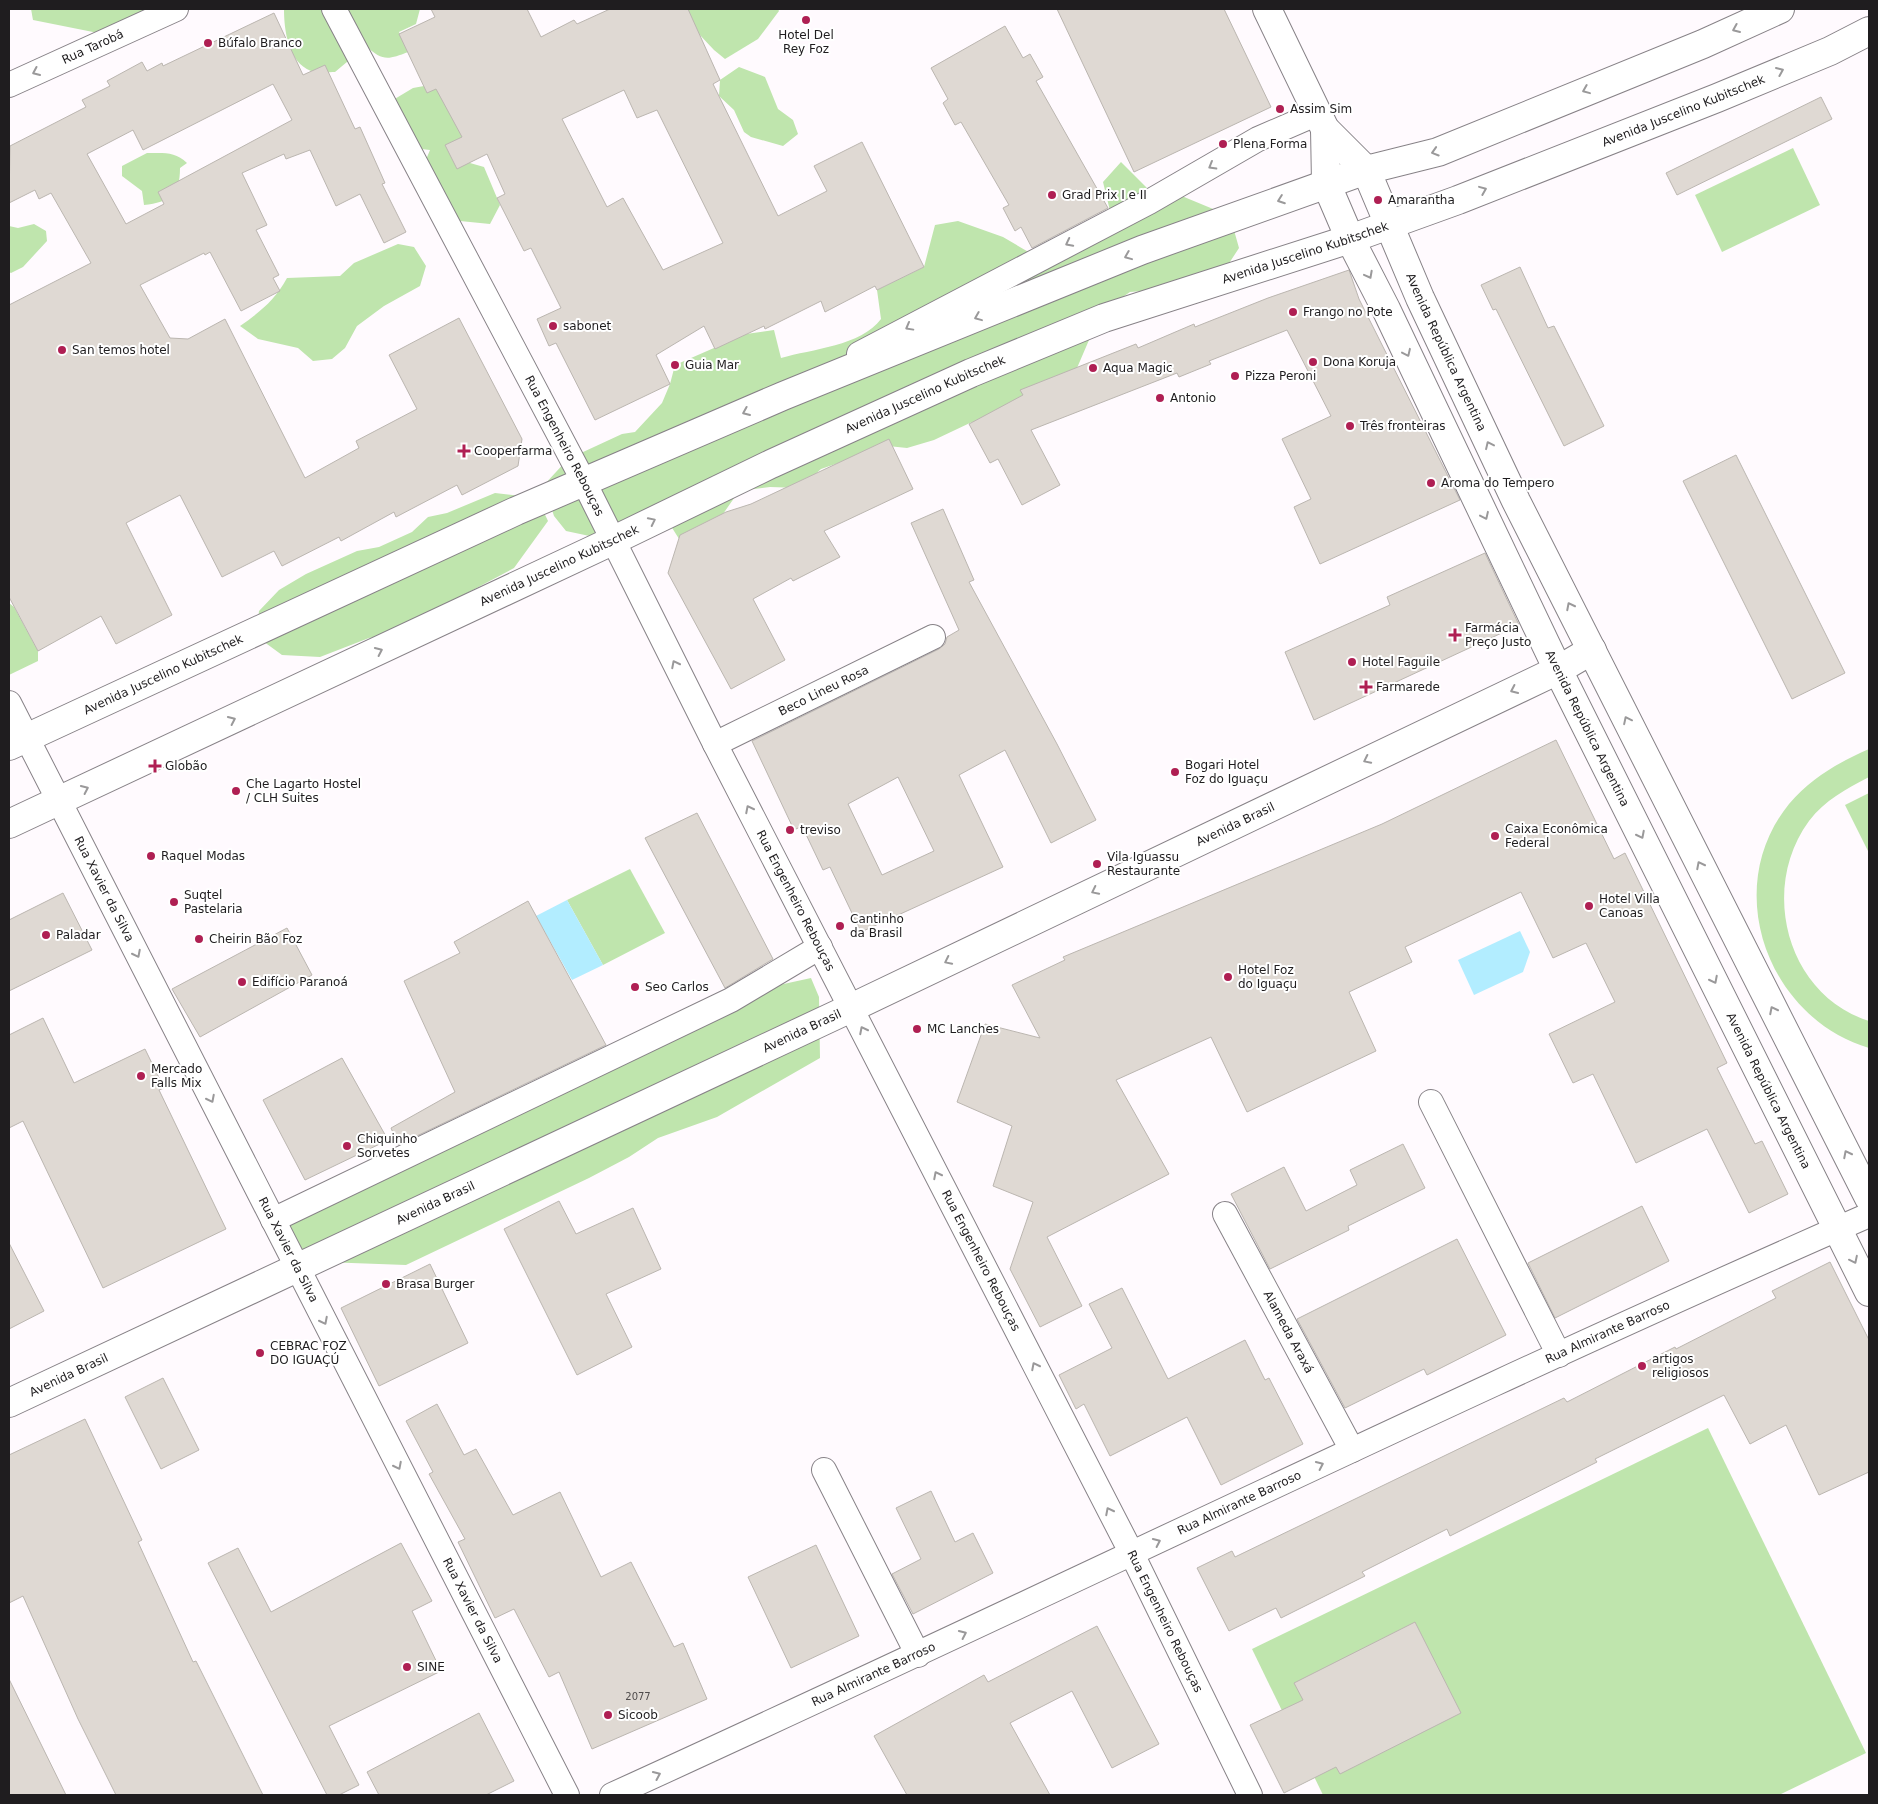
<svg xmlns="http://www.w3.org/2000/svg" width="1878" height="1804" viewBox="0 0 1878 1804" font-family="'DejaVu Sans',sans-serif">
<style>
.green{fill:#bfe5ad}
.water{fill:#b2edff}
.building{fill:#dfd9d3;stroke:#bbb6b0;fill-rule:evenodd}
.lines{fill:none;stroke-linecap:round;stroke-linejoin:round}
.street-casing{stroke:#878287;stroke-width:26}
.secondary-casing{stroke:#878287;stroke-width:30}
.primary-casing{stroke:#878287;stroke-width:30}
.street{stroke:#fff;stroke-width:24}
.secondary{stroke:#fff;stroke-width:28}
.primary{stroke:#fff;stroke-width:28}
.oneway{stroke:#9a999a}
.poi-dot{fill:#af1f53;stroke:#fff;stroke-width:2}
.labels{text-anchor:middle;stroke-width:4;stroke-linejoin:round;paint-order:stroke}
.number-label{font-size:10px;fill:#4f4c4c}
.poi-label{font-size:12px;fill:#1f1d1f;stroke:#fff;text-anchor:start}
.street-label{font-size:12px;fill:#1f1d1f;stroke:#fff}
</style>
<rect width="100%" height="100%" fill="#fffafe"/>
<g class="green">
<polygon points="31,9 145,9 146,11 98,33 33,20"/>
<path d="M284 9H420L416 24 399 32 408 52C388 60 382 61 366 46L335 72C329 72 318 73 311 71 288 62 284 30 284 9Z"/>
<polygon points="677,9 778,9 779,11 758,39 725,59 714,50 680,14"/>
<polygon points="739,67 765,77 778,109 793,120 798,134 783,146 751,137 744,132 734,110 719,96 720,80"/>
<polygon points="446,82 470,163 484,167 500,205 490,224 460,221 443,204 425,162 430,150 412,148 393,100 413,88"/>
<polygon points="1793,148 1820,205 1722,252 1695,195"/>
<path d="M147 153C163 153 175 151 187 163L180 168C180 195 170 202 144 205L142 191 122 176V166Z"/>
<path d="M1121 162 1150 191 1160 187 1230 216 1239 248 1222 274 1155 290 1130 292 1101 312 1074 375 1002 427 972 422 934 440 907 448 888 446 821 469 800 488 770 487 739 491 700 547 681 542 669 523 599 538 566 531 554 516 544 485 568 459 622 434 635 432 662 403 670 384 675 365 746 334 774 330 781 358C812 349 861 346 881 319L877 290 924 267 935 225 958 221 1003 237 1037 257 1111 215 1103 182Z"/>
<polygon points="34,224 46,231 47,241 23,267 11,273 9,272 9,226 18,228"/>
<path d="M398 244 414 247 426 266 420 286 384 306 357 326 345 348 332 359 313 361 298 348 258 339 240 326C260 312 275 300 287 278L340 276 354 263Z"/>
<polygon points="495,493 537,498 548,521 514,568 388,635 369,638 320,657 282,655 256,636 259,611 279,590 306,574 357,551 379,547 412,532 428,517 447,513"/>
<polygon points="9,603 14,607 38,651 38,661 9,675"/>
<path d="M1869 749V777C1846 789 1825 800 1809 821 1759 889 1787 995 1869 1021V1048C1768 1018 1720 889 1789 804 1812 777 1838 763 1869 749Z"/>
<polygon points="1869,793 1869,853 1845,805"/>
<polygon points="630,869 665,933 603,965 567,900"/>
<polygon points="811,978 819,997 820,1058 717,1117 658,1138 629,1157 589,1178 406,1265 297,1261 277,1220 770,987"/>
<polygon points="1708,1428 1866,1753 1779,1795 1323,1795 1252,1649"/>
</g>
<g class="water">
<polygon points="567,900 603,965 572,980 536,916"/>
<polygon points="1520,931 1530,952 1523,972 1474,995 1458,960"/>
</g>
<g class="building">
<path d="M431 9H527L541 37 574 20 577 24 610 9H688L720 80 713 84 778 216 827 191 814 166 862 142 924 267 877 290 875 286 825 312 821 301 765 329 764 326 715 349 704 326 656 355 670 384 595 420 556 343 549 346 537 319 561 308 531 248 524 251 497 198 505 194 487 154 457 169 445 145 462 137 436 89 427 93 399 34 435 17ZM624 90 637 118 657 110 723 243 663 270 623 198 607 207 562 119Z"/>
<polygon points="1057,9 1224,9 1271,107 1134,172"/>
<path d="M274 13 303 75 325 65 355 129 360 127 385 183 382 184 406 232 384 243 360 194 336 206 310 150 286 159 284 154 242 173 267 225 256 230 279 275 273 278 280 291 241 311 210 252 205 255 204 253 140 285 170 338 188 339 225 319 305 478 359 448 356 441 417 409 389 355 459 318 522 439 518 466 462 495 457 485 396 517 394 512 341 541 339 537 282 566 274 551 222 577 180 495 126 523 172 615 116 644 101 616 38 651 9 597V305L91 263 51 193 39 199 35 190 9 203 10 146 86 107 82 100 110 86 107 81 142 62 147 71 162 63 163 66ZM273 84 292 120 158 192 164 204 126 224 87 154 133 130 143 150Z"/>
<polygon points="1005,26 1023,58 1030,54 1043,77 1036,81 1108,208 1032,248 1021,227 1015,231 1003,208 1009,205 961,122 955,125 943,103 948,99 931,68"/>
<polygon points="1821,97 1832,119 1677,195 1666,173"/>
<polygon points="1520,267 1548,328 1554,326 1604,426 1564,446 1496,309 1493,310 1481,285"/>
<polygon points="1349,270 1359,299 1460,500 1320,564 1294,507 1311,499 1282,439 1331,416 1287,330 1209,361 1211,364 1179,377 1177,373 1031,430 1060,485 1022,505 998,459 990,463 969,424 1023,395 1020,390 1136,344 1138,348 1194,324 1195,327 1268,298"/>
<polygon points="889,439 913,489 824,531 840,557 793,581 791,578 753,599 785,660 731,689 668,573 680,535 726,512 751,504"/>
<polygon points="1736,455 1845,673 1792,699 1683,481"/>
<path d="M943 509 974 580 969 582 1057 744 1096 820 1051 843 1005 750 959 775 1003 867 861 932 830 867 823 870 802 826 794 830 752 741 939 649 945 644 947 637 959 630 911 523ZM898 777 934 851 882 875 848 804Z"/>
<polygon points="1485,553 1519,625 1314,720 1285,652 1390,605 1387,597"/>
<polygon points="1556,740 1614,859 1625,853 1727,1063 1717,1068 1755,1144 1762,1141 1788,1194 1749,1213 1707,1129 1636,1163 1593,1074 1573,1083 1549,1034 1615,1002 1586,943 1553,958 1521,892 1405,947 1412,962 1349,992 1376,1051 1247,1112 1211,1037 1116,1080 1169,1174 1047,1237 1082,1306 1040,1327 1010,1269 1033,1202 993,1186 1012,1126 957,1102 985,1024 1040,1038 1012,985 1065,960 1063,957 1382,824"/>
<polygon points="697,813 773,959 725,988 645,838"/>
<polygon points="63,893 92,950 9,991 9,920"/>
<polygon points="528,901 606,1045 398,1145 391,1128 455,1092 404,981 460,953 454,942"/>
<polygon points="287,928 312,975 200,1037 172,989"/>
<polygon points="43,1018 74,1083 145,1049 164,1088 159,1090 226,1229 103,1288 23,1121 9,1128 9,1035"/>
<polygon points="342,1058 388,1140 305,1180 263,1100"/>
<polygon points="1403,1144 1425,1188 1348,1226 1349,1230 1270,1269 1231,1194 1284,1167 1306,1211 1357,1185 1350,1170"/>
<polygon points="559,1201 576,1234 633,1208 661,1269 606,1294 632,1347 577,1375 504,1229"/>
<polygon points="1642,1206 1669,1261 1555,1318 1528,1263"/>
<polygon points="1457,1239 1506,1335 1427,1375 1424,1369 1345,1408 1297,1319"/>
<polygon points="9,1243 44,1311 9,1329"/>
<polygon points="1830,1262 1869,1340 1869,1472 1819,1495 1786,1425 1750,1444 1724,1395 1595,1459 1597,1462 1450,1536 1447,1529 1362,1572 1365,1576 1281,1618 1276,1608 1229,1631 1197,1568 1232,1551 1235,1557 1564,1398 1567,1402 1675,1347 1676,1349 1776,1298 1772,1291"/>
<polygon points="430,1264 468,1343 379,1386 341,1308"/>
<polygon points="1122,1288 1168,1379 1245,1340 1265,1380 1269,1378 1303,1444 1221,1485 1187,1417 1110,1456 1084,1404 1076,1409 1059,1375 1112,1348 1089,1304"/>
<polygon points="163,1378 199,1450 161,1469 125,1397"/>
<polygon points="437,1404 464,1455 476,1449 513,1515 560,1492 601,1577 631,1562 674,1647 683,1643 707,1699 592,1749 559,1672 549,1677 514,1609 495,1618 458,1542 465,1539 429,1474 433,1472 406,1421"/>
<polygon points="85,1419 142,1540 138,1542 193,1662 196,1661 263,1795 116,1795 78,1719 23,1596 9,1603 9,1455"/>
<polygon points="931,1491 955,1542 973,1533 993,1573 913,1614 892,1574 921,1559 896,1508"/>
<polygon points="401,1543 432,1601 412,1611 441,1671 329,1726 359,1785 339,1795 327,1795 208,1563 238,1548 271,1612"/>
<polygon points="816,1545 859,1636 791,1668 748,1577"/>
<polygon points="1415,1622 1461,1713 1340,1774 1336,1767 1284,1793 1250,1725 1303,1700 1294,1683"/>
<polygon points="1097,1626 1159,1744 1112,1768 1072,1691 1010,1723 1050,1795 907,1795 874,1736 984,1675 988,1682"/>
<polygon points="9,1679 66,1795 9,1795"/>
<polygon points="479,1713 514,1781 486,1795 379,1795 367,1772"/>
</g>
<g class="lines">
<g class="street-casing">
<g id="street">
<path id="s1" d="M334 9 584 482 715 744 1132 1554 1250 1795"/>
<path id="s2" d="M9 85 176 9"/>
<polyline points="859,354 1149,202 1258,139 1318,113"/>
<path id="s3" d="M9 703 567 1795"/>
<path id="s4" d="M715 744 933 637"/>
<polyline points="1431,1102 1559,1355"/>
<path id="s5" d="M1225 1214 1352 1450"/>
<polyline points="273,1220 731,1000 820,947"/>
<polyline points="824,1470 918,1655"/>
<path id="s6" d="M612 1795C1032 1604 1446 1400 1869 1215"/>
</g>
</g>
<g class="secondary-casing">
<g id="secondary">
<polyline points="1267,9 1325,129 1366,170"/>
<polyline points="1325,129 1326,183"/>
<path id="s7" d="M9 1403 851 1008 1558 670 1592 650"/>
</g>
</g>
<g class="primary-casing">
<g id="primary">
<path id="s8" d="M1366 170 1420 298 1516 501 1869 1198"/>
<path id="s9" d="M1326 183 1350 239 1386 309 1558 670 1869 1292"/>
<path id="s10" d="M9 746 516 511 783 396 1142 250 1366 170 1438 152 1703 44 1780 9"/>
<path id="s11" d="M9 824 612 541 771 464 971 373 1104 318 1350 239 1458 200 1717 98 1830 51 1869 31"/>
</g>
</g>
<use href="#street" class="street"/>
<use href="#secondary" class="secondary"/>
<use href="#primary" class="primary"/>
</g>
<defs><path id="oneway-chevron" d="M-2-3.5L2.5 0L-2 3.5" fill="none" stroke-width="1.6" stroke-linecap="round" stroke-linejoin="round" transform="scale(1.25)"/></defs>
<g class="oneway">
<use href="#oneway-chevron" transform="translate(1736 29) rotate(157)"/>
<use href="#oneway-chevron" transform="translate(1780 71) rotate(-23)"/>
<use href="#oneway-chevron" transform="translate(36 72) rotate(156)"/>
<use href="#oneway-chevron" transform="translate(1586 90) rotate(158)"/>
<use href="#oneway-chevron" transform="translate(1435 152) rotate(163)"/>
<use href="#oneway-chevron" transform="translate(1212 166) rotate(150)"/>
<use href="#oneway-chevron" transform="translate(1483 190) rotate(-22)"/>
<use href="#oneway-chevron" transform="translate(1281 200) rotate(160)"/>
<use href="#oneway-chevron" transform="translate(1069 243) rotate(153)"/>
<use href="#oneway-chevron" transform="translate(1128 256) rotate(158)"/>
<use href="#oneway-chevron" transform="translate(1369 275) rotate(62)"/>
<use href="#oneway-chevron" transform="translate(978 317) rotate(158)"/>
<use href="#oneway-chevron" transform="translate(909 327) rotate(151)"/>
<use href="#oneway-chevron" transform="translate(1407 353) rotate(65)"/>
<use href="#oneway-chevron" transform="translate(746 412) rotate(157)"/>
<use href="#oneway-chevron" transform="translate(1489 445) rotate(-115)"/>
<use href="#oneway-chevron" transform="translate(1485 516) rotate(65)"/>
<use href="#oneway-chevron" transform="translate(652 521) rotate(-26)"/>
<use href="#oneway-chevron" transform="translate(1570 606) rotate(-117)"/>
<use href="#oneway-chevron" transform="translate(379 651) rotate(-25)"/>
<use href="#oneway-chevron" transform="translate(675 664) rotate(-117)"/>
<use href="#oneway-chevron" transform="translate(1514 690) rotate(155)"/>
<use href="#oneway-chevron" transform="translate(232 720) rotate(-25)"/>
<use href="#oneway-chevron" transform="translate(1627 720) rotate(-116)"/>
<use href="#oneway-chevron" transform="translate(1367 760) rotate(154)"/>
<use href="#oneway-chevron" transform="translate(85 789) rotate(-25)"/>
<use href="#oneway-chevron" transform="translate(749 809) rotate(-117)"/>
<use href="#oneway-chevron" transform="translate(1641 835) rotate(63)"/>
<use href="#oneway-chevron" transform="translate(1700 865) rotate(-117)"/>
<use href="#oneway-chevron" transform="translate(1095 891) rotate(154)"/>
<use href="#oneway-chevron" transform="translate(137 954) rotate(63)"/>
<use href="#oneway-chevron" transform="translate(948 961) rotate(154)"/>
<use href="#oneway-chevron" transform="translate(1714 980) rotate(63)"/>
<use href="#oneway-chevron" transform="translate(1773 1010) rotate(-117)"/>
<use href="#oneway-chevron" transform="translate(863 1030) rotate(-117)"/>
<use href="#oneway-chevron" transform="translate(211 1099) rotate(63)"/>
<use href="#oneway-chevron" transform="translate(1847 1154) rotate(-117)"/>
<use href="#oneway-chevron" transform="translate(937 1175) rotate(-117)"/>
<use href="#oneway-chevron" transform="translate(1854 1260) rotate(64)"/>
<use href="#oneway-chevron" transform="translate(324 1321) rotate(63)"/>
<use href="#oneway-chevron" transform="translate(1035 1366) rotate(-117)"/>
<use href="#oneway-chevron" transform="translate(1320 1465) rotate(-25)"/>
<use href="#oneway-chevron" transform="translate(398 1466) rotate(63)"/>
<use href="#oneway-chevron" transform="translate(1109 1511) rotate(-117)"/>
<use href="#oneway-chevron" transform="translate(1157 1542) rotate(-25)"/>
<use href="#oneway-chevron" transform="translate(963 1634) rotate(-25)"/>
<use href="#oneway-chevron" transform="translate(657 1775) rotate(-24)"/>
</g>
<g class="poi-dot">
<circle cx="806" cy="20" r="5"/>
<circle cx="208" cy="43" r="5"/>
<circle cx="1280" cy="109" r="5"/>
<circle cx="1223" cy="144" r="5"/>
<circle cx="1052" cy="195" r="5"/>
<circle cx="1378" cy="200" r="5"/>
<circle cx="1293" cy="312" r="5"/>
<circle cx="553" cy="326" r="5"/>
<circle cx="62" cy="350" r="5"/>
<circle cx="1313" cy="362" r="5"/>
<circle cx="675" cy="365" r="5"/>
<circle cx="1093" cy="368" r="5"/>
<circle cx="1235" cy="376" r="5"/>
<circle cx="1160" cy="398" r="5"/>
<circle cx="1350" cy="426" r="5"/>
<path d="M461.5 443.5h5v5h5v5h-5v5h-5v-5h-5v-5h5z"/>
<circle cx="1431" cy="483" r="5"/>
<path d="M1452.5 627.5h5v5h5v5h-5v5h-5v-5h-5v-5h5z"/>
<circle cx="1352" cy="662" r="5"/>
<path d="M1363.5 679.5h5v5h5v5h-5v5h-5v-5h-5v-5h5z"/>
<path d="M152.5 758.5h5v5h5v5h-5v5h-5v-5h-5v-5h5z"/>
<circle cx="1175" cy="772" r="5"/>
<circle cx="236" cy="791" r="5"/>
<circle cx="790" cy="830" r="5"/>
<circle cx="1495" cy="836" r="5"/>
<circle cx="151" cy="856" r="5"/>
<circle cx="1097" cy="864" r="5"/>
<circle cx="174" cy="902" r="5"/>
<circle cx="1589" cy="906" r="5"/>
<circle cx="840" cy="926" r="5"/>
<circle cx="46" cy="935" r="5"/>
<circle cx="199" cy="939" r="5"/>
<circle cx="1228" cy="977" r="5"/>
<circle cx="242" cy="982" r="5"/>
<circle cx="635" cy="987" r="5"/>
<circle cx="917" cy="1029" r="5"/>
<circle cx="141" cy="1076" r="5"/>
<circle cx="347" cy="1146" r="5"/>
<circle cx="386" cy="1284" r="5"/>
<circle cx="260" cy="1353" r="5"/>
<circle cx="1642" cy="1366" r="5"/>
<circle cx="407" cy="1667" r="5"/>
<circle cx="608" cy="1715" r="5"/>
</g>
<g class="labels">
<g class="number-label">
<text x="638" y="1700">2077</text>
</g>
<g class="poi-label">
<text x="806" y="39" text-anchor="middle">Hotel Del<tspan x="806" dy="14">Rey Foz</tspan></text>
<text x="218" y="47">Búfalo Branco</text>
<text x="1290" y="113">Assim Sim</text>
<text x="1233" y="148">Plena Forma</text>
<text x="1062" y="199">Grad Prix I e II</text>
<text x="1388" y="204">Amarantha</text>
<text x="1303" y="316">Frango no Pote</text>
<text x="563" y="330">sabonet</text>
<text x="72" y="354">San temos hotel</text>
<text x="1323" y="366">Dona Koruja</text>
<text x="685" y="369">Guia Mar</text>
<text x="1103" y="372">Aqua Magic</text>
<text x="1245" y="380">Pizza Peroni</text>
<text x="1170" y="402">Antonio</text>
<text x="1360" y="430">Três fronteiras</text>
<text x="474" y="455">Cooperfarma</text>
<text x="1441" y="487">Aroma do Tempero</text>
<text x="1465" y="632">Farmácia<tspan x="1465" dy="14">Preço Justo</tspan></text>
<text x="1362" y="666">Hotel Faguile</text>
<text x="1376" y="691">Farmarede</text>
<text x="1185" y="769">Bogari Hotel<tspan x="1185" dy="14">Foz do Iguaçu</tspan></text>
<text x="165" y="770">Globão</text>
<text x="246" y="788">Che Lagarto Hostel<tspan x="246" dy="14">/ CLH Suites</tspan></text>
<text x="1505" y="833">Caixa Econômica<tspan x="1505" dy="14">Federal</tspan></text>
<text x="800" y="834">treviso</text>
<text x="161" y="860">Raquel Modas</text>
<text x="1107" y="861">Vila Iguassu<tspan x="1107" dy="14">Restaurante</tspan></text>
<text x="184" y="899">Suqtel<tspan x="184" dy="14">Pastelaria</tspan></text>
<text x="1599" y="903">Hotel Villa<tspan x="1599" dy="14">Canoas</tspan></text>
<text x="850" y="923">Cantinho<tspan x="850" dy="14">da Brasil</tspan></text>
<text x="56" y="939">Paladar</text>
<text x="209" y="943">Cheirin Bão Foz</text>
<text x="1238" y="974">Hotel Foz<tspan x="1238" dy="14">do Iguaçu</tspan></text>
<text x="252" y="986">Edifício Paranoá</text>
<text x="645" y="991">Seo Carlos</text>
<text x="927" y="1033">MC Lanches</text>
<text x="151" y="1073">Mercado<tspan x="151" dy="14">Falls Mix</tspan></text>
<text x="357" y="1143">Chiquinho<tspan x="357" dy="14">Sorvetes</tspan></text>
<text x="396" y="1288">Brasa Burger</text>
<text x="270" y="1350">CEBRAC FOZ<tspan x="270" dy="14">DO IGUAÇÚ</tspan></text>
<text x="1652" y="1363">artigos<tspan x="1652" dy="14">religiosos</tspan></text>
<text x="417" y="1671">SINE</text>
<text x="618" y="1719">Sicoob</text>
</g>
<g class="street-label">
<text dy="4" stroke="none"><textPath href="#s2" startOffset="92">Rua Tarobá</textPath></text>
<text dy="4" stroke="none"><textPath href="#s11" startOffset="1822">Avenida Juscelino Kubitschek</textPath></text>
<text dy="4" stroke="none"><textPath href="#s11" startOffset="1418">Avenida Juscelino Kubitschek</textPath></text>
<text dy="4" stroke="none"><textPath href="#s8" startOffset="199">Avenida República Argentina</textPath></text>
<text dy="4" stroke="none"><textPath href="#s11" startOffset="1012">Avenida Juscelino Kubitschek</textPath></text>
<text dy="4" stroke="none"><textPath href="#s1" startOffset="494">Rua Engenheiro Rebouças</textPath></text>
<text dy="4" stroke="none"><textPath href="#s11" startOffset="608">Avenida Juscelino Kubitschek</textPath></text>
<text dy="4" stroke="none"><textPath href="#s10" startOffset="170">Avenida Juscelino Kubitschek</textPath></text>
<text dy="4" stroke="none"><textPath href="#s4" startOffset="121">Beco Lineu Rosa</textPath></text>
<text dy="4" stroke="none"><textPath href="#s9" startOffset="605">Avenida República Argentina</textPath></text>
<text dy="4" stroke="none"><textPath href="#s7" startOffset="1356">Avenida Brasil</textPath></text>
<text dy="4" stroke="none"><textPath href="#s3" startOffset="209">Rua Xavier da Silva</textPath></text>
<text dy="4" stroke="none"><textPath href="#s1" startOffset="1004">Rua Engenheiro Rebouças</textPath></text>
<text dy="4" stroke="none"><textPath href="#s7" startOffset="876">Avenida Brasil</textPath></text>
<text dy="4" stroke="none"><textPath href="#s9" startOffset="1010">Avenida República Argentina</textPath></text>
<text dy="4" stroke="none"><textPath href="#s7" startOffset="471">Avenida Brasil</textPath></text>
<text dy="4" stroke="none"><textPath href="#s3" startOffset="614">Rua Xavier da Silva</textPath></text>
<text dy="4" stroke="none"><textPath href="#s1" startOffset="1409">Rua Engenheiro Rebouças</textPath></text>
<text dy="4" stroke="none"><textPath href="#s5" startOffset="134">Alameda Araxá</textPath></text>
<text dy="4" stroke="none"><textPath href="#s6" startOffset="1098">Rua Almirante Barroso</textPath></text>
<text dy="4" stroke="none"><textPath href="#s7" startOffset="66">Avenida Brasil</textPath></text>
<text dy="4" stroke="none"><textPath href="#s6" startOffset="692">Rua Almirante Barroso</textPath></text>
<text dy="4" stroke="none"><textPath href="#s3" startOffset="1019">Rua Xavier da Silva</textPath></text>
<text dy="4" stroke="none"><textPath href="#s1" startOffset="1814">Rua Engenheiro Rebouças</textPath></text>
<text dy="4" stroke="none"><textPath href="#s6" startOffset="288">Rua Almirante Barroso</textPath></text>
</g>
</g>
<rect width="1878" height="1804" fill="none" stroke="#1f1d1f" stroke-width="20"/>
</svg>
